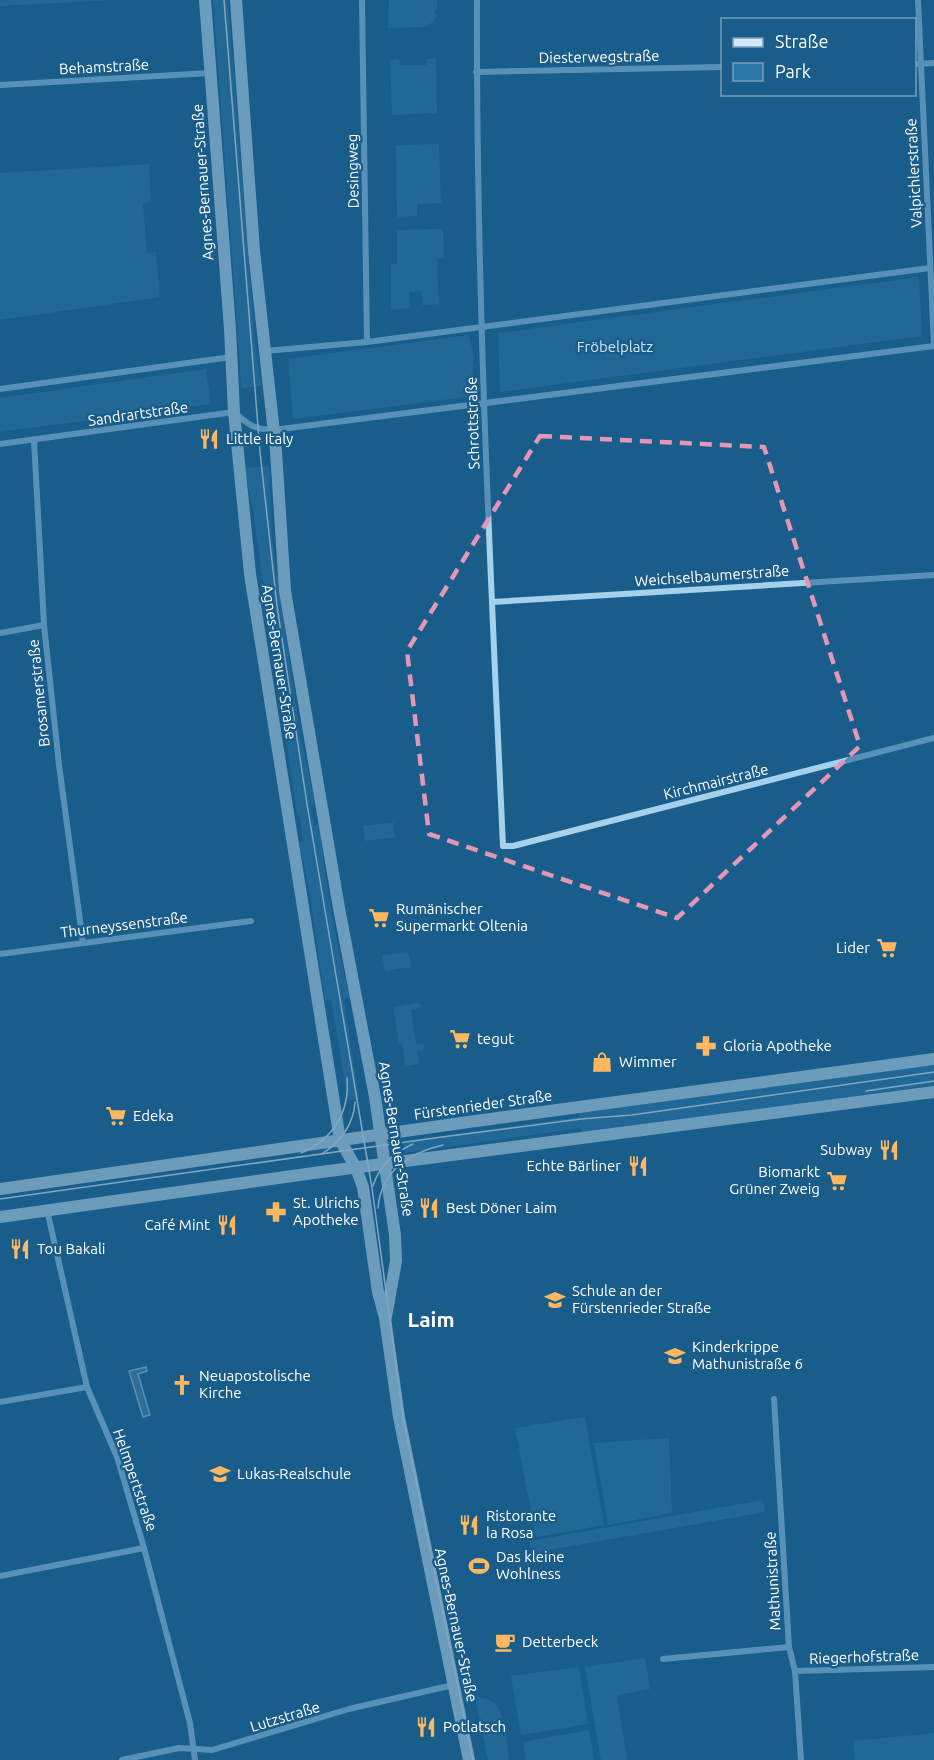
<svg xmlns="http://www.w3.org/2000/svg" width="934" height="1760" viewBox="0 0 934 1760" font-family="Ubuntu,sans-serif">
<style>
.green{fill:#2a76a6}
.water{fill:#50809f;stroke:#98ceef;stroke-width:1.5}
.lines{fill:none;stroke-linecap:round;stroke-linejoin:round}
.street{stroke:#a5d1ed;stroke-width:6}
.secondary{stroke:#d1e9f9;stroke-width:12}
.tram{stroke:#fff;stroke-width:1.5}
.marked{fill:none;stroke:#e497b5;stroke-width:4.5;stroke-dasharray:12 8;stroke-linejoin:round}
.labels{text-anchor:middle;stroke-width:5;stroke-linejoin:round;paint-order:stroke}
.street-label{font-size:15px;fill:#fff;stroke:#1a5d8a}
.park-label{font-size:15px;fill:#cae7f9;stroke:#1a5d8a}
.poi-label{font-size:15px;fill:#fff;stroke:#1a5d8a;text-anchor:start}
.district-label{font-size:21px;font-weight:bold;fill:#fff;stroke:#1a5d8a}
</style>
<rect width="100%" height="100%" fill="#1a5d8a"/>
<g class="green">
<polygon points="0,0 113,0 0,6"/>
<polygon points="213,0 228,0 255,341 261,386 241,388 239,349"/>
<polygon points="389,0 437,0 437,8 434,12 437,17 427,27 388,28"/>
<polygon points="399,59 400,65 427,65 427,59 436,59 437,113 392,115 390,60"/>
<polygon points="439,144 441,203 417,204 417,216 397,217 396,145"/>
<polygon points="149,164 151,202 143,204 147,253 156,252 160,297 0,320 0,173"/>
<polygon points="443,229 444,258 437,259 439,304 423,306 421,291 409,292 410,308 391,310 391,264 397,264 397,230"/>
<polygon points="919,277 922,336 500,392 498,333"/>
<polygon points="469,335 473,354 474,396 293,419 288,359"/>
<polygon points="206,369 211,404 0,432 0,398"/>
<path d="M269 466 272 540 301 739 315 804 311 806 314 825H318L320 829C325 886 336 942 350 997L344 999 359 1099 348 1101 331 1000 325 1001 310 894 299 842 303 841 300 817 297 815 253 511 245 468Z"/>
<polygon points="393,822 395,837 365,841 363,826"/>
<polygon points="408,952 411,967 385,971 382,955"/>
<polygon points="419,1003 422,1007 411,1010 416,1044 422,1044 425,1046 423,1050 417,1051 419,1064 408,1066 405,1064 402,1043 399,1043 393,1007"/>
<polygon points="934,1065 934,1085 582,1134 581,1128 405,1153 404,1141 579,1117 579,1113"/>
<polygon points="585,1417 604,1525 536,1537 515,1428"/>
<polygon points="669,1438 672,1513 608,1525 594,1443"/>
<polygon points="763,1500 765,1512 532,1553 530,1541"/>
<polygon points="645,1658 650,1689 617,1695 627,1760 601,1760 585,1667"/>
<polygon points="579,1667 588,1724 521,1735 511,1676"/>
<path d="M475 1697C482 1698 489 1698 494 1703 505 1711 507 1746 509 1760H488Z"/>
<polygon points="589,1730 594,1760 526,1760 523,1742"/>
<polygon points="934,1733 934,1760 855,1760 853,1741"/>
</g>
<polygon class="water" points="146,1367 147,1371 138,1374 150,1415 143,1417 129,1371"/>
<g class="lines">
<g class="street">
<polyline points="362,0 367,342"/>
<path d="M477 0C476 282 490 564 503 846H513L934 738"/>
<polyline points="918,0 934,345"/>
<polyline points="914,64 934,63"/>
<polyline points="476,72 722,67"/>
<polyline points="0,85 210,73"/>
<polyline points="265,351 367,342 930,268"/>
<polyline points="0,389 231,357"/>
<polyline points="34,440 44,625 59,765 83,943"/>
<path d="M0 444 234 412C249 425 253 429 273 430L934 346"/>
<polyline points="492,602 934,575"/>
<polyline points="0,633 44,625"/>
<polyline points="0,954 251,921"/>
<polyline points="47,1210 87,1387 117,1457 144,1548 190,1723 195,1760"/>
<polyline points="774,1399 789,1647 795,1671 801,1760"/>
<polyline points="0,1402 87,1387"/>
<polyline points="0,1576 144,1548"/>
<polyline points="663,1659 789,1647"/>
<polyline points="795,1671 934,1667"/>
<polyline points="122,1760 179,1748 212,1750 349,1709 453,1685"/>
</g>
<g class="secondary">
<polyline points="205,0 230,329 234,412 250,574 340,1140 356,1168 363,1187 378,1292 385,1318 399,1417 469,1760"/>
<polyline points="236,0 254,251 276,451 285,591 339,908 375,1097 395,1235 396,1261 386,1317"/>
<polyline points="0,1189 461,1123 934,1059"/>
<polyline points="0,1217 321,1172 934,1092"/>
</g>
<g class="tram">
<polyline points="224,0 260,452 277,606 307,804 372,1188 403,1417 473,1760"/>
<polyline points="866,1091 934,1081"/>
<path d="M301 1153C332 1140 350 1113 347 1078"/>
<path d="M323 1153C341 1142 354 1123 355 1102"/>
<path d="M373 1186C379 1166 395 1152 413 1144"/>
<polyline points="0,1199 442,1137 581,1119 632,1115 934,1072"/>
<path d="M378 1208C381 1171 410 1153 443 1145"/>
</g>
</g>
<path d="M0 0H934V1760H0ZM540 436 764 447 860 746 677 918 429 834 407 651Z" fill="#1a5d8a" fill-opacity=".55" fill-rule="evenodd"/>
<path class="marked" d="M540 436 764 447 860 746 677 918 429 834 407 651Z"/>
<defs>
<g id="restaurant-bare" transform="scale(1.62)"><path d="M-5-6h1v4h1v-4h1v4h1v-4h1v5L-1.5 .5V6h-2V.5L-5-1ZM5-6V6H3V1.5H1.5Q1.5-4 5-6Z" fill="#ffb861" stroke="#1a5d8a" stroke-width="2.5" paint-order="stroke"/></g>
<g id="supermarket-bare" transform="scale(1.62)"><path d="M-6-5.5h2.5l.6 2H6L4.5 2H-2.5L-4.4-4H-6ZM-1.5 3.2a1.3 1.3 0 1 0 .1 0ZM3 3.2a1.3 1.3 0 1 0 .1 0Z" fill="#ffb861" stroke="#1a5d8a" stroke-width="2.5" paint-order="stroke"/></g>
<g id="pharmacy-bare" transform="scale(1.62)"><path d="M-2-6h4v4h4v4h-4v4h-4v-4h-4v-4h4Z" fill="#ffb861" stroke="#1a5d8a" stroke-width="2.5" paint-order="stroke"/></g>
<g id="shop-bare" transform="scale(1.62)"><path d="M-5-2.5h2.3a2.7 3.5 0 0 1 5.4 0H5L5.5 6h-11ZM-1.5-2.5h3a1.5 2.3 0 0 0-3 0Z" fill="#ffb861" stroke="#1a5d8a" stroke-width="2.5" paint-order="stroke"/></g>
<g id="school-bare" transform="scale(1.62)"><path d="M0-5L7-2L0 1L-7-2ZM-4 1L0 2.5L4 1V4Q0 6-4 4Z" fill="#ffb861" stroke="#1a5d8a" stroke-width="2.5" paint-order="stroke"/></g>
<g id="church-bare" transform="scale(1.62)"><path d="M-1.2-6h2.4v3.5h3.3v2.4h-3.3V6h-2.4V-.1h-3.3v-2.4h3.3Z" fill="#ffb861" stroke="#1a5d8a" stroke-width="2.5" paint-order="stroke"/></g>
<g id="stadium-bare" transform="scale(1.62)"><path d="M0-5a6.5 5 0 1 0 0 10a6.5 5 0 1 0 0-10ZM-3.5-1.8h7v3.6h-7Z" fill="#ffb861" stroke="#1a5d8a" stroke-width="2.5" paint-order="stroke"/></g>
<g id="cafe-bare" transform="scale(1.62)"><path d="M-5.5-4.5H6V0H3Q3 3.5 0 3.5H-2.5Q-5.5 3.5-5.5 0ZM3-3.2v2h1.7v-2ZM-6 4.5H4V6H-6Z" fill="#ffb861" stroke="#1a5d8a" stroke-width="2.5" paint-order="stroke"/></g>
</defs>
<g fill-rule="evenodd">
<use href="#restaurant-bare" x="209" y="439"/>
<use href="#supermarket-bare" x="379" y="918"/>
<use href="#supermarket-bare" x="887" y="948"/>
<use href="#supermarket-bare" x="460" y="1039"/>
<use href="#pharmacy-bare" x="706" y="1046"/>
<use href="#shop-bare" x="602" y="1062"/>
<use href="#supermarket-bare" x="116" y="1116"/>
<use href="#restaurant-bare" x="889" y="1150"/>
<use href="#restaurant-bare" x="638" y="1166"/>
<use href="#supermarket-bare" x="837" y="1181"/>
<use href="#restaurant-bare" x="429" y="1208"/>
<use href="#pharmacy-bare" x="276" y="1212"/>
<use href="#restaurant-bare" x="227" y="1225"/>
<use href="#restaurant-bare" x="20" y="1249"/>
<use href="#school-bare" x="555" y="1300"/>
<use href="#school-bare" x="675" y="1356"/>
<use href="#church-bare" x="182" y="1385"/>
<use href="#school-bare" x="220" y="1474"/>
<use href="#restaurant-bare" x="469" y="1525"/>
<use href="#stadium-bare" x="479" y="1566"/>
<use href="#cafe-bare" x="505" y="1642"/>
<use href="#restaurant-bare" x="426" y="1727"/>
</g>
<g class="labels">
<g class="street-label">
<text transform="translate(599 57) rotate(-1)" y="5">Diesterwegstraße</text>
<text transform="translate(104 67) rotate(-3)" y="5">Behamstraße</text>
<text transform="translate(353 171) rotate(-91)" y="5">Desingweg</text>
<text transform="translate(914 173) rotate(-93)" y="5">Valpichlerstraße</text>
<text transform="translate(203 182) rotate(-94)" y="5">Agnes-Bernauer-Straße</text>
<text transform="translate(138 414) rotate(-8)" y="5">Sandrartstraße</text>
<text transform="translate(473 423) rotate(-92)" y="5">Schrottstraße</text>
<text transform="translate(712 576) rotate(-4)" y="5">Weichselbaumerstraße</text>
<text transform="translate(279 662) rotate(81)" y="5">Agnes-Bernauer-Straße</text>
<text transform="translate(39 693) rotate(-96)" y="5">Brosamerstraße</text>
<text transform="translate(716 782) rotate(-14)" y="5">Kirchmairstraße</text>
<text transform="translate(124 925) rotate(-7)" y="5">Thurneyssenstraße</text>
<text transform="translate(483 1105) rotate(-8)" y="5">Fürstenrieder Straße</text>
<text transform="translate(396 1139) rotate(81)" y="5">Agnes-Bernauer-Straße</text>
<text transform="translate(135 1480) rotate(71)" y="5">Helmpertstraße</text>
<text transform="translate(773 1581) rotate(-93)" y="5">Mathunistraße</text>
<text transform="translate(456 1625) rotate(78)" y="5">Agnes-Bernauer-Straße</text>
<text transform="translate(864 1657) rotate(-2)" y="5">Riegerhofstraße</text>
<text transform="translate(285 1717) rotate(-17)" y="5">Lutzstraße</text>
</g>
<g class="park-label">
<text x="615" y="352">Fröbelplatz</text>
</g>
<g class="poi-label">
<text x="226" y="444">Little Italy</text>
<text x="396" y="914">Rumänischer<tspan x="396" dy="17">Supermarkt Oltenia</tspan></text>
<text x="870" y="953" text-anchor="end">Lider</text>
<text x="477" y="1044">tegut</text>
<text x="723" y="1051">Gloria Apotheke</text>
<text x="619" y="1067">Wimmer</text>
<text x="133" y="1121">Edeka</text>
<text x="872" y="1155" text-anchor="end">Subway</text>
<text x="621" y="1171" text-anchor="end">Echte Bärliner</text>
<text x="820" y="1177" text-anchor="end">Biomarkt<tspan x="820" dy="17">Grüner Zweig</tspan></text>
<text x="293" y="1208">St. Ulrichs<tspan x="293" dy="17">Apotheke</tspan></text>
<text x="446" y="1213">Best Döner Laim</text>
<text x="210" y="1230" text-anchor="end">Café Mint</text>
<text x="37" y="1254">Tou Bakali</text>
<text x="572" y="1296">Schule an der<tspan x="572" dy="17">Fürstenrieder Straße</tspan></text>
<text x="692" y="1352">Kinderkrippe<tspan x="692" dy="17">Mathunistraße 6</tspan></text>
<text x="199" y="1381">Neuapostolische<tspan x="199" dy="17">Kirche</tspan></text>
<text x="237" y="1479">Lukas-Realschule</text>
<text x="486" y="1521">Ristorante<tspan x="486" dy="17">la Rosa</tspan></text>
<text x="496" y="1562">Das kleine<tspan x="496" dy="17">Wohlness</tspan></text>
<text x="522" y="1647">Detterbeck</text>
<text x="443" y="1732">Potlatsch</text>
</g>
<g class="district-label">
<text x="431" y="1327">Laim</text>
</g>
</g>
<rect x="721" y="18" width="195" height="78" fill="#1a5d8a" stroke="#769eb9" stroke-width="1.5"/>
<rect x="733" y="38" width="30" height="9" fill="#d1e9f9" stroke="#769eb9" stroke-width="1.5"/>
<text x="775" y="48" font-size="18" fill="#ffffff">Straße</text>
<rect x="733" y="63" width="30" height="18" fill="#2a76a6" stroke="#769eb9" stroke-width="1.5"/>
<text x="775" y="78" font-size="18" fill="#ffffff">Park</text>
</svg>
